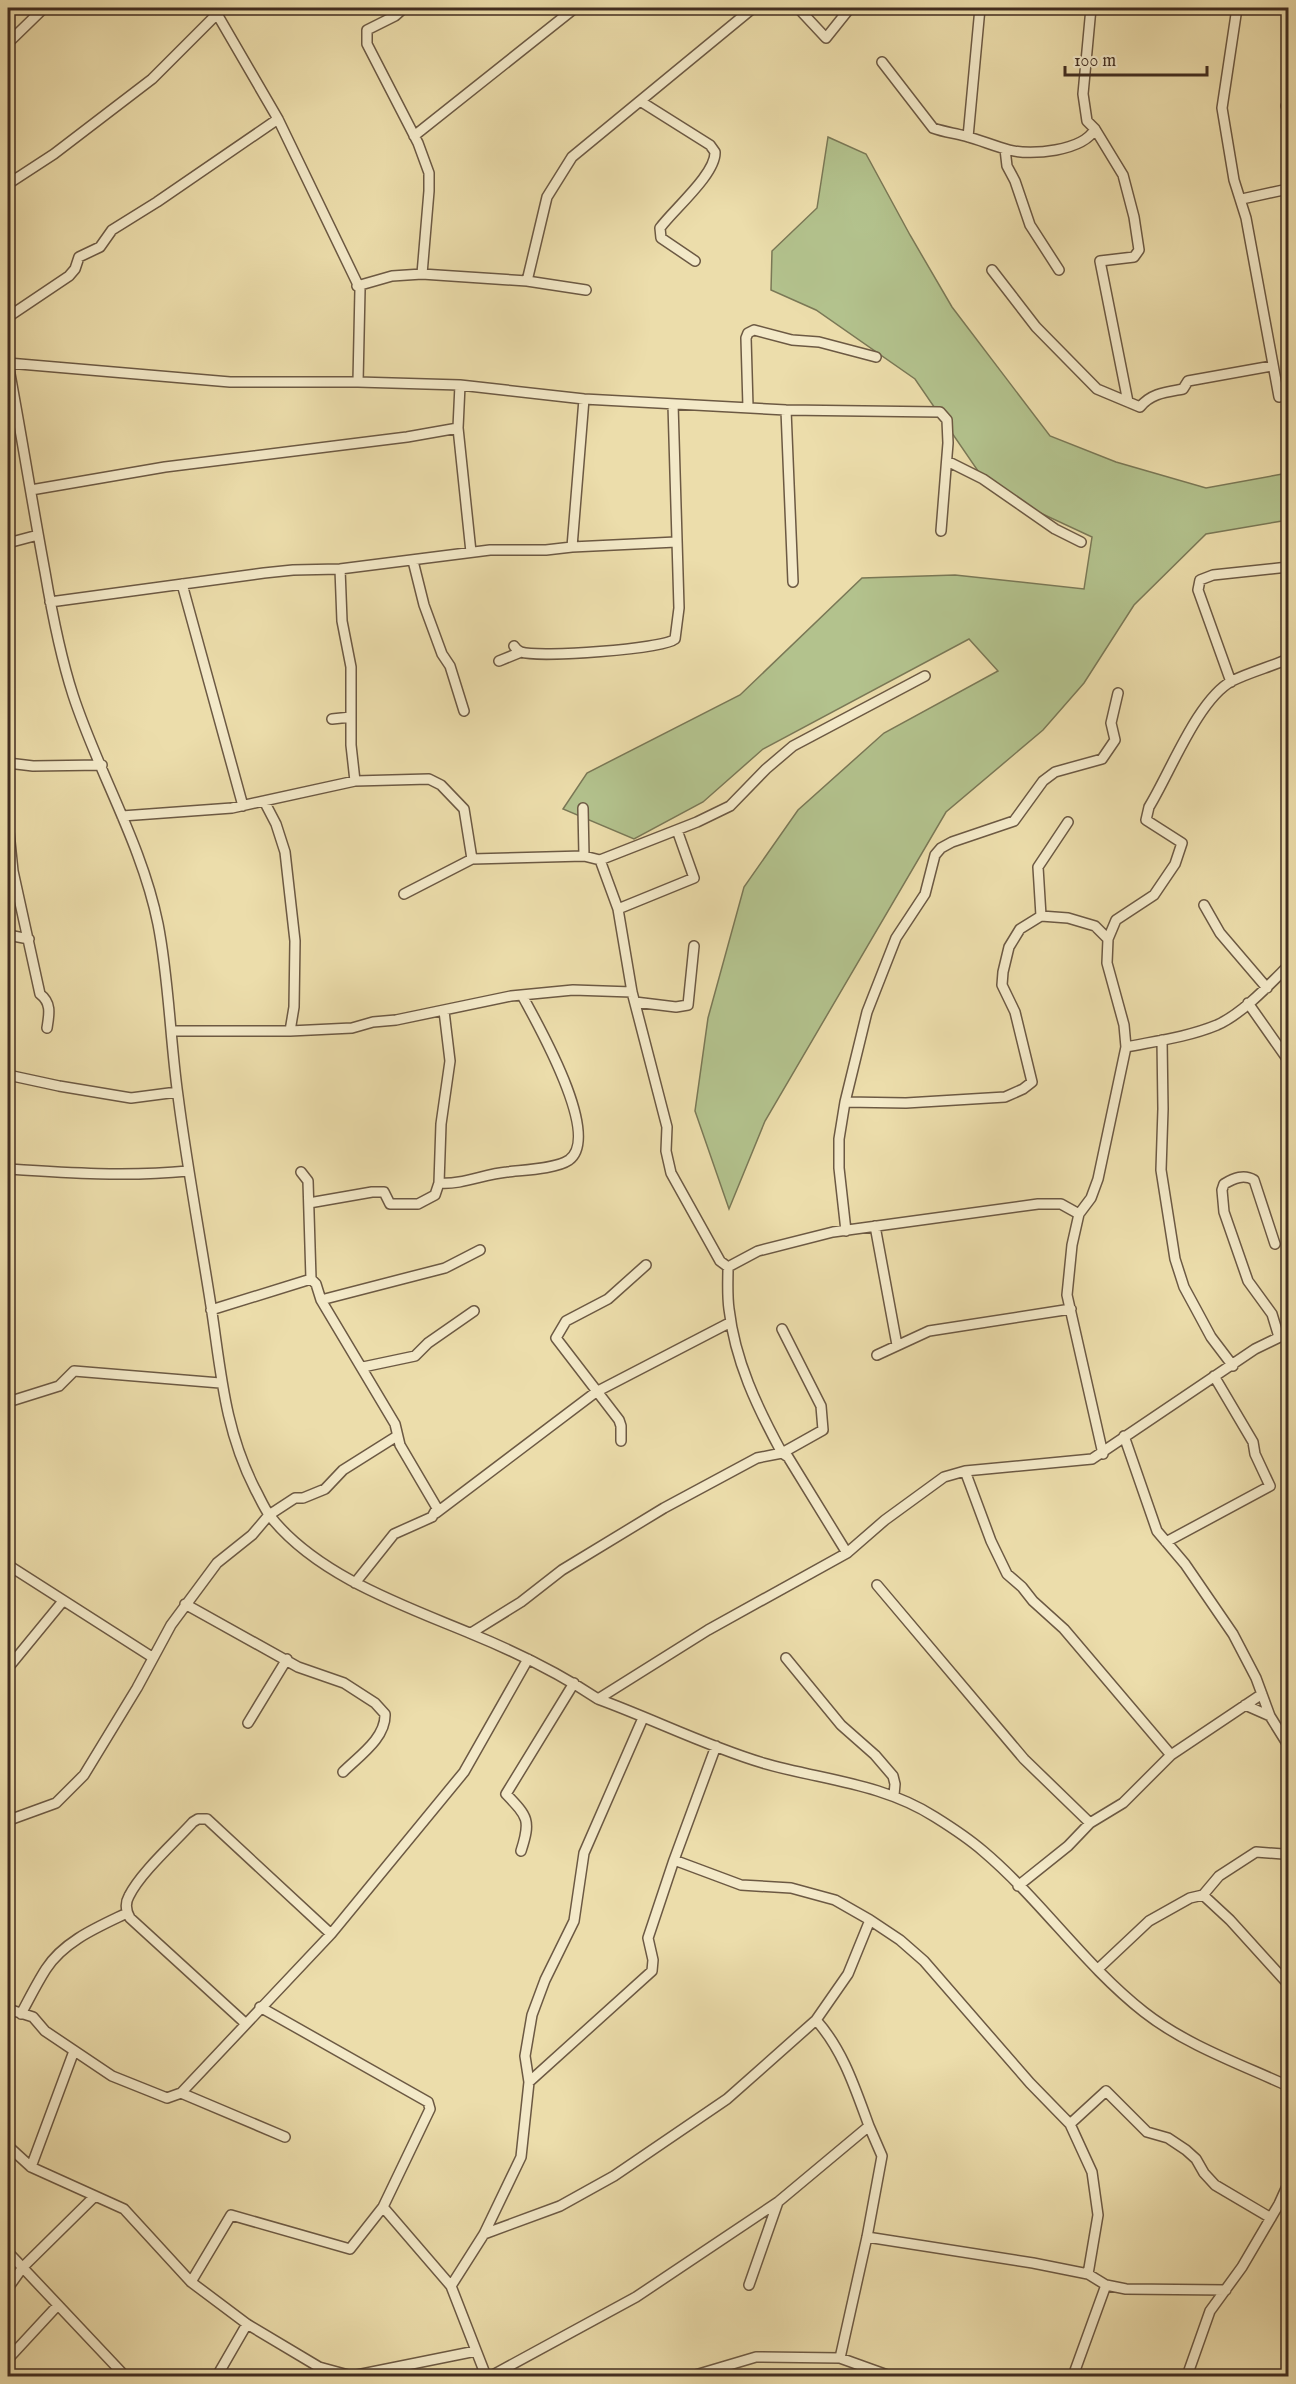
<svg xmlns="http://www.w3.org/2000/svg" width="1296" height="2384" font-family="'IM FELL English',serif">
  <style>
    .green { fill: #b3c28d; stroke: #7a7856; stroke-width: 1.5 }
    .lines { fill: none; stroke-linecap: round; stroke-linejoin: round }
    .minor-casing { stroke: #6c5943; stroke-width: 12 }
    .minor { stroke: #f3e9c8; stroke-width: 9 }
  </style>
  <rect width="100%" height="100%" fill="#ecddab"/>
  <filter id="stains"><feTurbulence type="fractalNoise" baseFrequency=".00333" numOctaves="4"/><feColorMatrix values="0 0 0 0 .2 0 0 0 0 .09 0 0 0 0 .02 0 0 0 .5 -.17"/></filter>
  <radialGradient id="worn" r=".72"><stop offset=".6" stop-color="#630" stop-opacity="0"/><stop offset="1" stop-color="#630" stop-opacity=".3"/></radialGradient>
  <path class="green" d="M 828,137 L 866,154 L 910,235 L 952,307 L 1050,436 L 1116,462 L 1206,488 L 1288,473 L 1288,520 L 1206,534 L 1134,605 L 1084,683 L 1043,730 L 946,812 L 765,1121 L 729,1209 L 695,1111 L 708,1018 L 744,887 L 798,810 L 884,733 L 998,671 L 969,639 L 763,749 L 703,802 L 634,839 L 563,809 L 587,773 L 740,695 L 862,578 L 955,575 L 1084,589 L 1092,537 L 991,490 L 915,379 L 816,310 L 771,290 L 772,251 L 817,208 Z"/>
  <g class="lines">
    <defs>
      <path id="minor" d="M 404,8 L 395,16 L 367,30 L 367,44 L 418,143 L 429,173 L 429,191 L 422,274
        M 798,8 L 826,38 L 850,8
        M 1091,8 L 1083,94 L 1087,121 L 1095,129 L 1123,175 L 1134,217 L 1139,250 L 1134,257 L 1100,261 L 1128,402
        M 1237,8 L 1222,108 L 1234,180 L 1246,218 L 1279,397
        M 217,14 L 278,119 L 360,289 L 358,382
        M 8,43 L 44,8
        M 882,62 L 933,128 C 944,132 954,133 965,136 C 980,140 994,146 1009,150 C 1031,156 1083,151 1095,129
        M 640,101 L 710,145 L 715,152 C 716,174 673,210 660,228 L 661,238 L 695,261
        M 1286,106 L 1288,106
        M 414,136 L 575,8
        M 968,137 L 980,8
        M 1005,149 L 1007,166 L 1015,181 L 1030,225 L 1059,270
        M 8,184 L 54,154 L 152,79 L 223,8
        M 1242,199 L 1288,189
        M 992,270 L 1036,327 L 1097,389 L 1140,407 C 1151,393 1167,392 1183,389 L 1188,381 L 1272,366
        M 527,281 L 586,290
        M 357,286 L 392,276 L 422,274 L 527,281 L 547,197 L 572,157 L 753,8
        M 8,317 L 69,276 L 75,269 L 79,257 L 100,247 L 112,230 L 157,202 L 278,119
        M 8,363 C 21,432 32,502 45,572 C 52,613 60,655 73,695 C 98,772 142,844 158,924 C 169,980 170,1039 178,1096 C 187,1166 200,1236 211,1306 C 221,1371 224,1428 255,1489 C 260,1498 264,1508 270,1516 C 317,1576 405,1606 472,1634 C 516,1652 559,1673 598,1699 C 653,1719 706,1746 763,1763 C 822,1780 882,1783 935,1817 C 951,1827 968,1838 983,1851 C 1041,1900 1084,1965 1144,2012 C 1186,2045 1240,2064 1288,2086
        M 8,363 L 230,382 L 358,382 L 460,385 L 584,399 L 786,410 L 940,412 L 947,420 L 948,443 L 941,531
        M 460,385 L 458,428 L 471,552
        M 748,407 L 746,338 L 748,333 L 754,330 L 792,340 L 819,342 L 876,357
        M 786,410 L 793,582
        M 947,461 L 983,479 L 1055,529 L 1081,542
        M 31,490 L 165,467 L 407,437 L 458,428
        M 8,543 L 38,535
        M 572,547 L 584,399
        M 413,561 L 424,605 L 442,654 L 450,666 L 464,711
        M 340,569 L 342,621 L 351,667 L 351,745 L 355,781
        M 182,584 L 243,806
        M 50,602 L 264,573 L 293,570 L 340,569 L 490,550 L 546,550 L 572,547 L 676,542
        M 514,646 C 516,649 518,651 521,652 C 539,658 663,649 675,639 L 679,608 L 673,404
        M 499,661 L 521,652
        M 1231,682 L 1198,590 L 1200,580 L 1213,575 L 1288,567
        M 332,719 L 351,717
        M 8,763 L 33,766 L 102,765
        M 264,801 L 276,824 L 285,852 L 295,941 L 294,1007 L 290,1031 L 352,1028 L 373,1022 L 396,1020 L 511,996 L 573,990 L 632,992
        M 583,808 L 584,856
        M 122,816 L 232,808 L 355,781 L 429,779 L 441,785 L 464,809 L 472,859
        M 8,822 L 13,871 L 40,994 C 52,1003 49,1015 47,1028
        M 600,860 L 618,909 L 632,992 L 667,1127 L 666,1151 L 671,1173 L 720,1261 L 728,1267 L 758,1251 L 833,1232 L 1038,1204 L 1061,1204 L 1079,1214
        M 404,894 L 472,859 L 584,856 L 600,860 L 697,822 L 730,806 L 766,769 L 793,746 L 925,676
        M 1204,905 L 1220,933 L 1267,988
        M 618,909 L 694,878 L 677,830
        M 1041,916 L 1038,867 L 1068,822
        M 8,935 L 29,939
        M 635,1002 L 676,1007 L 688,1005 L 694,946
        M 1248,1003 L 1288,1060
        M 172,1031 L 290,1031
        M 1162,1040 L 1163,1109 L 1161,1170 L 1175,1259 L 1184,1287 L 1197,1311 L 1211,1337 L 1233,1366
        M 1126,1047 C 1156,1041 1188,1037 1217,1025 C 1242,1014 1269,985 1288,966
        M 8,1075 L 59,1086 L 131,1098 L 177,1092
        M 845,1102 L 906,1103 L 1005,1097 L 1023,1089 L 1032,1082 L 1015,1012 L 1002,985 L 1003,972 L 1009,947 L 1020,929 L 1041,916 L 1068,918 L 1095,926 L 1108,939
        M 8,1169 C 68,1173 127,1177 188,1171
        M 301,1172 L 308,1181 L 311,1279 L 316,1284 L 321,1300 L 395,1424 L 400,1445 L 437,1508 L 432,1517 L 394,1534 L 355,1583
        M 439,1183 C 462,1185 484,1174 507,1172 C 523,1170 556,1169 569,1160 C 602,1136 538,1025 523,997
        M 309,1203 L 372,1192 L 384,1192 L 390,1204 L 418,1204 L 435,1195 L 439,1183 L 441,1124 L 450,1061 L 444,1011
        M 875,1226 L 897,1345
        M 846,1231 L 839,1168 L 839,1139 L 845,1102 L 867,1012 L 896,938 L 925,894 L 935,855 L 941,848 L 952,842 L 1014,821 L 1043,781 L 1055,772 L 1102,759 L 1115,740 L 1111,723 L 1118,693
        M 1275,1244 L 1254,1180 C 1244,1174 1234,1178 1224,1184 L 1222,1190 L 1224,1212 L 1248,1281 L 1272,1314 L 1279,1337
        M 728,1267 C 728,1281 727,1295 729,1309 C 735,1361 757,1407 782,1453 L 788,1457 L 847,1553
        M 321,1300 L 445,1268 L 480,1250
        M 211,1310 L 311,1279
        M 877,1355 L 929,1331 L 1071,1309
        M 363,1367 L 415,1356 L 428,1343 L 474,1311
        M 8,1402 L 59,1386 L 74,1371 L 220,1383
        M 1124,1436 L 1157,1531 L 1185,1564 L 1233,1634 L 1256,1678 L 1270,1716 L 1288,1745
        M 621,1441 L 621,1426 L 619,1420 L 556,1338 L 566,1321 L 608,1299 L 646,1265
        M 1103,1454 L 1067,1295 L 1072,1245 L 1079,1214 L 1091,1198 L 1098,1179 L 1126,1047 L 1124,1025 L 1107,963 L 1108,939 L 1116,920 L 1154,895 L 1175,864 L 1182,843 L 1146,820 L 1149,807 C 1170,773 1198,699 1232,681 C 1250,672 1270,667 1288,659
        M 965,1471 L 991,1541 L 1007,1574 L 1022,1587 L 1033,1601 L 1064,1629 L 1171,1755
        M 436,1513 L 596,1392 L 731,1322
        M 1166,1542 L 1270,1486 L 1255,1454 L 1253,1442 L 1214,1376
        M 8,1565 L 152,1657
        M 877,1585 L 1024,1759 L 1090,1823
        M 185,1604 L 298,1667 L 344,1683 L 375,1703 L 385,1714 C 386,1738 359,1756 343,1772
        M 471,1633 L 521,1602 L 562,1570 L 664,1508 L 757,1458 L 782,1453 L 823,1430 L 821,1406 L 782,1329
        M 786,1658 L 841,1725 L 875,1755 L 893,1776 L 895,1784 L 894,1795
        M 8,1668 L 63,1601
        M 598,1699 L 708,1630 L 847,1553 L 885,1520 L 944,1477 L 965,1471 L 1092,1459 L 1255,1349 L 1288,1333
        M 1245,1705 L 1270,1716
        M 248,1723 L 287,1659
        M 8,1824 L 12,1819 L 56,1803 L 84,1775 L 137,1688 L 171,1625 L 217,1563 L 252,1535 L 269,1515 L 295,1498 L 303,1498 L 325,1489 L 343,1470 L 397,1436
        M 521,1851 C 531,1820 528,1817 506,1794 L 574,1683
        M 1018,1886 L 1068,1846 L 1090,1823 L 1123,1803 L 1171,1755 L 1262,1694
        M 1203,1895 L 1230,1920 L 1288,1984
        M 870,1920 L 900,1940 L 924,1961 L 1030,2083 L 1070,2124 L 1092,2172 L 1098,2215 L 1088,2274
        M 1098,1969 L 1149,1921 L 1190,1898 L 1203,1895 L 1219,1876 L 1256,1852 L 1283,1854 L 1288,1853
        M 260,2007 L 428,2102 L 430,2109 L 383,2207 L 451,2286
        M 8,2009 L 33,2017 L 45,2031 L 112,2076 L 167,2098 L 181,2093 L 331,1934 L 464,1772 L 528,1659
        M 21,2014 C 29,1999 37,1983 46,1969 C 64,1941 98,1927 127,1913
        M 245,2023 L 130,1918 C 126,1911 125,1903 129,1896 C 141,1872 175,1842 193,1822 L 198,1819 L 207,1819 L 331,1934
        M 529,2082 L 652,1971 L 653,1960 L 648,1938 L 674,1860
        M 181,2093 L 285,2137
        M 1070,2124 L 1106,2091 L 1147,2132 L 1168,2138 L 1186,2150 L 1196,2159 L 1204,2173 L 1215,2185 L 1271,2218
        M 8,2146 L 31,2167 L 124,2209 L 191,2282 L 247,2324 L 319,2367 L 352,2376 L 476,2351
        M 31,2167 L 74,2051
        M 484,2234 L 560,2206 L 614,2176 L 727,2099 L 816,2020 L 848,1974 L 870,1920 L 835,1900 L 791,1888 L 741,1885 L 674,1860 L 716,1746
        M 867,2237 L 1033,2263 L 1088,2274 L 1106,2285
        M 8,2252 L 125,2376
        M 191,2282 L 231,2215 L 350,2249 L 383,2207
        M 749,2285 L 778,2202
        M 8,2288 L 23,2267 L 95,2196
        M 840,2358 L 890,2376
        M 8,2359 L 58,2305
        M 217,2376 L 247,2324
        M 486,2376 L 451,2286 L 484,2234 L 521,2157 L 529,2082 L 525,2056 L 532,2015 L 545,1980 L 574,1921 L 584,1853 L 643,1718
        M 491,2376 L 636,2297 L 778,2202 L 869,2126 C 855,2088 843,2050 816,2020
        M 692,2376 L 756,2357 L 840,2358 L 867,2237 L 882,2156 L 869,2126
        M 1073,2376 L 1106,2285 L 1126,2289 L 1226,2290
        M 1187,2376 L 1210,2311 L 1242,2267 L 1279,2204 L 1288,2184"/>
    </defs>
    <use href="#minor" class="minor-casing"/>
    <use href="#minor" class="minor"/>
  </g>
  <rect width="1296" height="2384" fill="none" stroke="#ecddab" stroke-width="30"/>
  <rect x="9" y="9" width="1278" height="2366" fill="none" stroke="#412d20" stroke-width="3"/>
  <rect x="15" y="15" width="1266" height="2354" fill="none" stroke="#412d20" stroke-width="1.5"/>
  <path d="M1065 66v9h142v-9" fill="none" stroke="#412d20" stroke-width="3"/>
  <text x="1074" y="66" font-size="18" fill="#412d20" stroke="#f3e9c8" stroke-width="4.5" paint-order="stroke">100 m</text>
  <rect width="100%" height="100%" filter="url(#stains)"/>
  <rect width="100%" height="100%" fill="url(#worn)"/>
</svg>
